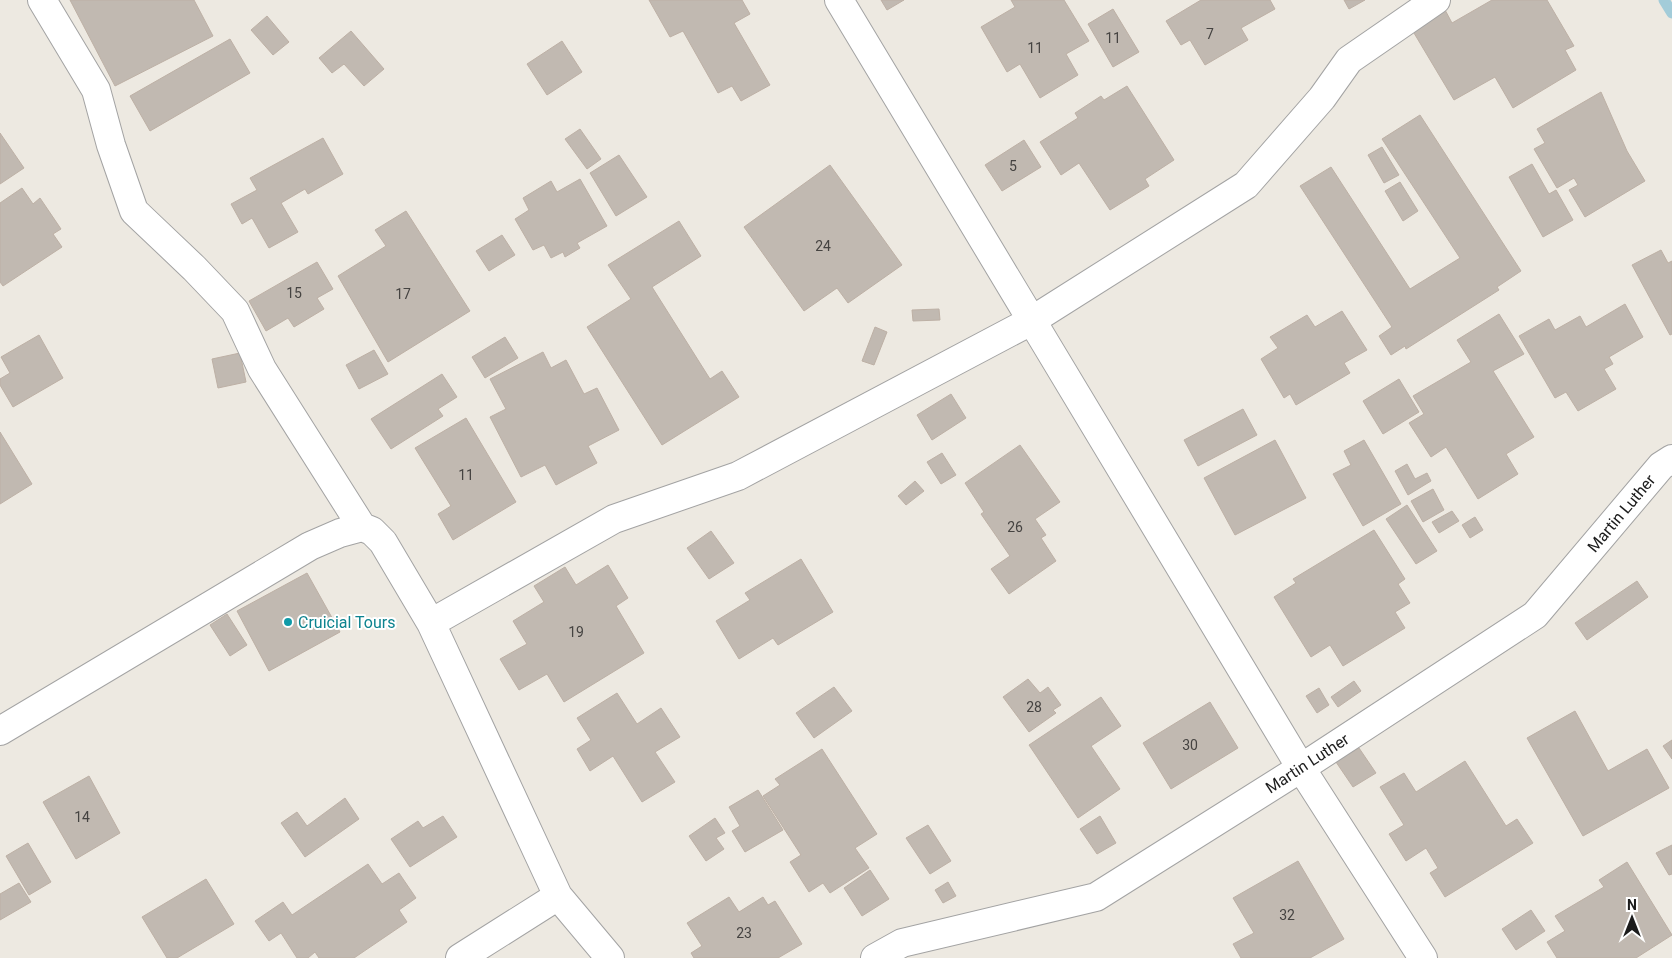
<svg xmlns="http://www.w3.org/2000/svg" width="1672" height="958" font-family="Roboto,sans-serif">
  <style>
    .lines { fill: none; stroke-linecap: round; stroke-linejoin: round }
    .stream { stroke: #a3ccd9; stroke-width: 11 }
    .building { fill: #c1b9b1; stroke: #bdb0a5 }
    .minor-casing { stroke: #a3a3a3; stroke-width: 30 }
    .minor { stroke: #fff; stroke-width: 28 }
    .culture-dot { fill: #0f9aa8; stroke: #fff; stroke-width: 2 }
    .labels { text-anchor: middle; stroke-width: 4; stroke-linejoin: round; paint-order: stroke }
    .number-label { font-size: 14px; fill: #454341 }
    .street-label { font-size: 16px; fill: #1c1c1c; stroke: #fff }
    .culture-label { font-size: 16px; fill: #0d838f; stroke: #fff; text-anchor: start }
  </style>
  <rect width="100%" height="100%" fill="#ede9e1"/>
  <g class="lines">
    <path class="stream" d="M 1664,0 L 1672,13"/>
  </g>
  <path class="building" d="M 70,0 L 194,0 L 213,36 L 115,86 Z
    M 649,0 L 742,0 L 750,14 L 734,23 L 770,85 L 741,101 L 732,86 L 718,93 L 683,31 L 670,37 Z
    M 881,0 L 904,0 L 887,10 Z
    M 1011,0 L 1064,0 L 1089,41 L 1066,54 L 1078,75 L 1040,98 L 1020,64 L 1007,72 L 981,27 L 1015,7 Z
    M 1201,0 L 1270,0 L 1275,9 L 1241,28 L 1248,40 L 1205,65 L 1190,40 L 1181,45 L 1166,21 Z
    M 1344,0 L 1365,0 L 1349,9 Z
    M 1492,0 L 1547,0 L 1574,46 L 1565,50 L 1576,70 L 1513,108 L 1495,77 L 1454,100 L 1411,28 L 1444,8 L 1452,23 Z
    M 1113,9 L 1139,52 L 1113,67 L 1088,24 Z
    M 267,16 L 289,42 L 273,55 L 251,30 Z
    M 351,31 L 384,69 L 364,86 L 344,64 L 332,73 L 319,58 Z
    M 230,39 L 250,73 L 150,131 L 130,96 Z
    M 562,41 L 582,72 L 547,95 L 527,64 Z
    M 1127,86 L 1174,160 L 1145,179 L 1149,186 L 1110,210 L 1079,163 L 1061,175 L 1040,142 L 1078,118 L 1075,113 L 1101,96 L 1104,100 Z
    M 1601,92 L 1627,151 L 1645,181 L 1585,217 L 1569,190 L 1578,185 L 1574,178 L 1557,188 L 1534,149 L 1545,143 L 1537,129 Z
    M 1420,115 L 1521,271 L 1497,287 L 1499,290 L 1406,349 L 1405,346 L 1391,355 L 1379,336 L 1392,327 L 1300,186 L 1331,167 L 1410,289 L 1460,258 L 1382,139 Z
    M 580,129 L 601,159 L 587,169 L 565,139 Z
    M 0,133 L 24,168 L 0,184 Z
    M 323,138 L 343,174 L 308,194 L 305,189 L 281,203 L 298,232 L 269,248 L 252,218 L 242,224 L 231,204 L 257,190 L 250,178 Z
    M 1024,140 L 1041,167 L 1002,191 L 985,165 Z
    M 1382,147 L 1399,175 L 1384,183 L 1368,155 Z
    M 619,155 L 647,197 L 616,216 L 590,173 Z
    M 1532,164 L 1549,194 L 1556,190 L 1573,220 L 1543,237 L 1509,177 Z
    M 830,165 L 902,265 L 848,303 L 837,288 L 804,311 L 744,227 Z
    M 580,179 L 607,226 L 577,243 L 580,248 L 565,257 L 563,252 L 551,258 L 544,245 L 533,250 L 515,219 L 529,210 L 523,198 L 551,181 L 557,192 Z
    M 1400,182 L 1418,211 L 1403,221 L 1385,191 Z
    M 22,188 L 33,204 L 40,198 L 61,229 L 53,234 L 62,247 L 3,286 L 0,282 L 0,203 Z
    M 406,211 L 470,311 L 388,362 L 338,276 L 386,246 L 375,230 Z
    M 679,221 L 701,256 L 652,287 L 710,379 L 722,371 L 739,397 L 662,445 L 587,327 L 631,299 L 608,265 Z
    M 502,235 L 515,255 L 489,271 L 476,251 Z
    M 1661,250 L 1668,263 L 1672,261 L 1672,334 L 1670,335 L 1632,265 Z
    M 317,262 L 333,289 L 317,298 L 324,309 L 294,327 L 288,318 L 266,331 L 249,301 Z
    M 1625,304 L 1643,337 L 1609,357 L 1613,364 L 1604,369 L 1616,389 L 1578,411 L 1566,392 L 1555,398 L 1519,336 L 1549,319 L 1555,330 L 1580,316 L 1586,327 Z
    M 939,309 L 940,320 L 913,321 L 912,310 Z
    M 1342,311 L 1367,350 L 1344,363 L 1350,373 L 1296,405 L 1290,394 L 1284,398 L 1261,359 L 1278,348 L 1270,337 L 1307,315 L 1315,327 Z
    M 1499,314 L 1524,354 L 1493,371 L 1534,437 L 1506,454 L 1518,474 L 1478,499 L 1446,447 L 1431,457 L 1409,423 L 1424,414 L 1413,396 L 1471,362 L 1457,340 Z
    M 875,327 L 887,332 L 874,365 L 862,361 Z
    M 39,335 L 63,378 L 13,407 L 0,385 L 0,379 L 10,373 L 1,357 Z
    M 505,337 L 518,358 L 485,378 L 472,357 Z
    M 374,350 L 388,374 L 359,389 L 346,365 Z
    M 543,352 L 551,368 L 566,360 L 584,394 L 597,388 L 619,430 L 588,446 L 597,463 L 556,485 L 545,465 L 521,477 L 490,417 L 506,409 L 490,379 Z
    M 240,353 L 246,382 L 218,388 L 212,359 Z
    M 442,374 L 457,397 L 438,409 L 443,416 L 391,449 L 371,419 Z
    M 1399,379 L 1419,412 L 1383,434 L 1363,401 Z
    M 951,394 L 966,418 L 932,440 L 917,415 Z
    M 1243,409 L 1257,435 L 1198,466 L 1184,440 Z
    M 466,418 L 516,502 L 453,540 L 438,514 L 451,506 L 415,448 Z
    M 0,432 L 32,484 L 0,504 Z
    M 1275,440 L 1306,498 L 1235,535 L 1204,478 Z
    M 1364,440 L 1401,504 L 1363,526 L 1333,474 L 1351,465 L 1344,451 Z
    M 1020,445 L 1060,502 L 1035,519 L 1046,535 L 1041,538 L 1056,561 L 1009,594 L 991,569 L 1010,556 L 981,514 L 984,512 L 965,483 Z
    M 942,453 L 956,475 L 941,484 L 927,462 Z
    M 1407,464 L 1415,479 L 1427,473 L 1431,481 L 1408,495 L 1395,471 Z
    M 915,481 L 924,491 L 906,505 L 898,496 Z
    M 1433,489 L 1444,510 L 1423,522 L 1411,501 Z
    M 1407,505 L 1437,551 L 1416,564 L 1386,519 Z
    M 1452,511 L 1459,521 L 1439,533 L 1432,522 Z
    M 1475,517 L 1483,530 L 1470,538 L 1462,525 Z
    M 1374,530 L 1405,579 L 1398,584 L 1410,603 L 1395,612 L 1405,628 L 1343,666 L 1330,645 L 1311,657 L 1274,597 L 1296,583 L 1293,579 Z
    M 711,531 L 734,563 L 709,579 L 687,548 Z
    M 801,559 L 833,612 L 778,645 L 773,638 L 739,659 L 716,621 L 750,600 L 745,593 Z
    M 608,565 L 628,598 L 616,606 L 644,653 L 564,702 L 547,674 L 519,690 L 500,659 L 527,644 L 513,621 L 544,602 L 534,586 L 565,567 L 576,585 Z
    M 307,573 L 340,632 L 269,671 L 237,611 Z
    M 1637,581 L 1648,597 L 1587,640 L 1575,623 Z
    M 227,614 L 247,645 L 230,656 L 210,625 Z
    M 1028,679 L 1040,693 L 1048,687 L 1061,705 L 1053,710 L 1056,713 L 1029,732 L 1003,697 Z
    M 1354,681 L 1361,691 L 1338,707 L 1331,697 Z
    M 834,687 L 852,711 L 814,738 L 796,713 Z
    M 1319,688 L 1329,705 L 1317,713 L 1306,696 Z
    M 617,693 L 637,724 L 661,708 L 680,737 L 655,752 L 675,782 L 642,802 L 613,756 L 590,771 L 577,749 L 591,740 L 577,718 Z
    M 1101,697 L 1121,726 L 1091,746 L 1120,789 L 1078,818 L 1029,745 Z
    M 1210,702 L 1238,748 L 1171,789 L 1143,743 Z
    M 1575,711 L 1608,771 L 1647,749 L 1669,788 L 1583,836 L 1527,738 Z
    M 1672,740 L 1672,759 L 1663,746 Z
    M 1359,748 L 1376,773 L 1353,787 L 1336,762 Z
    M 822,749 L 877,834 L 855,848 L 869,868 L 830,893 L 823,883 L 809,892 L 790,862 L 801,855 L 763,796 L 780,785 L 775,779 Z
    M 1465,761 L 1506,826 L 1517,819 L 1533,843 L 1445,897 L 1430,873 L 1438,868 L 1426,848 L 1406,861 L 1389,834 L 1404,825 L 1380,787 L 1404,773 L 1416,792 Z
    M 89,776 L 120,833 L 76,859 L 43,802 Z
    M 758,790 L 783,830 L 745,852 L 732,831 L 740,826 L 729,807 Z
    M 345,798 L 359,819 L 305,857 L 281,823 L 297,812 L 307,826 Z
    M 443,816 L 457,837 L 410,867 L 391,839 L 418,821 L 423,828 Z
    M 1100,816 L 1116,843 L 1097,854 L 1080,829 Z
    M 715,818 L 725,833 L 716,838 L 724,849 L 706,861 L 689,836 Z
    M 928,825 L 951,861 L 930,874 L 906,838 Z
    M 28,843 L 51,882 L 29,895 L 6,856 Z
    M 1672,845 L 1672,874 L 1669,875 L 1656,853 Z
    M 1298,861 L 1344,939 L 1310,958 L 1241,958 L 1233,944 L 1254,933 L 1233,898 Z
    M 1627,862 L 1672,935 L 1636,958 L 1557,958 L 1547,942 L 1565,931 L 1555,916 L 1604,887 L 1599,880 Z
    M 368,864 L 382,884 L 399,873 L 416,898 L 399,910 L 407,922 L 354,958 L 319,958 L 315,952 L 308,958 L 297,958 L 281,933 L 269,941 L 255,921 L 283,902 L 292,915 Z
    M 870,870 L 889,899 L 862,916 L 844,888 Z
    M 206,879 L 234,924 L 177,958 L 167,958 L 142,917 Z
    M 948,882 L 956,896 L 943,903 L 935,890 Z
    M 19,883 L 31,902 L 0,920 L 0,894 Z
    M 729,897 L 739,912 L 763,897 L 768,905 L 775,901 L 802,944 L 778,958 L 694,958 L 691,953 L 702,946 L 687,923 Z
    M 1531,910 L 1545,931 L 1516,950 L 1502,929 Z"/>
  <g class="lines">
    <defs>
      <path id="minor" d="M 42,0 L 96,90 L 111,145 L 134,211 L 194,268 L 235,311 L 262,369 L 362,527
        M 839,0 L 1301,768 L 1423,958
        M 431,623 L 614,519 L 738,476 L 1031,321 L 1246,185 L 1322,98 L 1349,60 L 1436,0
        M 0,731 L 310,546 L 340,533 L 362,527 L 372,531 L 383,542 L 431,623 L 558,896 L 610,958
        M 460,958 L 558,896
        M 875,958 L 902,943 L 1096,897 L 1301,768 L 1535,615 L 1661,466 L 1672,459"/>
    </defs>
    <use href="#minor" class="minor-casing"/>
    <use href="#minor" class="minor"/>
  </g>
  <circle class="culture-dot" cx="288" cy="622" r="5"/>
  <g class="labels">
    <g class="number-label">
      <text x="1210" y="39">7</text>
      <text x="1113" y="43">11</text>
      <text x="1035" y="53">11</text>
      <text x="1013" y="171">5</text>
      <text x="823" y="251">24</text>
      <text x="294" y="298">15</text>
      <text x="403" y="299">17</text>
      <text x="466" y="480">11</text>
      <text x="1015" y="532">26</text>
      <text x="576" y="637">19</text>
      <text x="1034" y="712">28</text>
      <text x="1190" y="750">30</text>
      <text x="82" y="822">14</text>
      <text x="1287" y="920">32</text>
      <text x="744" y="938">23</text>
    </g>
    <g class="street-label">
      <text transform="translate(1621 513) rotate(-50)" y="6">Martin Luther</text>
      <text transform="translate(1307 763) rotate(-33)" y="6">Martin Luther</text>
    </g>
    <g class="culture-label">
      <text x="298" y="628">Cruicial Tours</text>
    </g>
  </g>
  <g transform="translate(1632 918)" stroke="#ffffff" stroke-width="4" paint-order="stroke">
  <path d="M0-4L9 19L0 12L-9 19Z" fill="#1c1c1c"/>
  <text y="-8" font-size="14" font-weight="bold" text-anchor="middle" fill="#1c1c1c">N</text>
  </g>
</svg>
